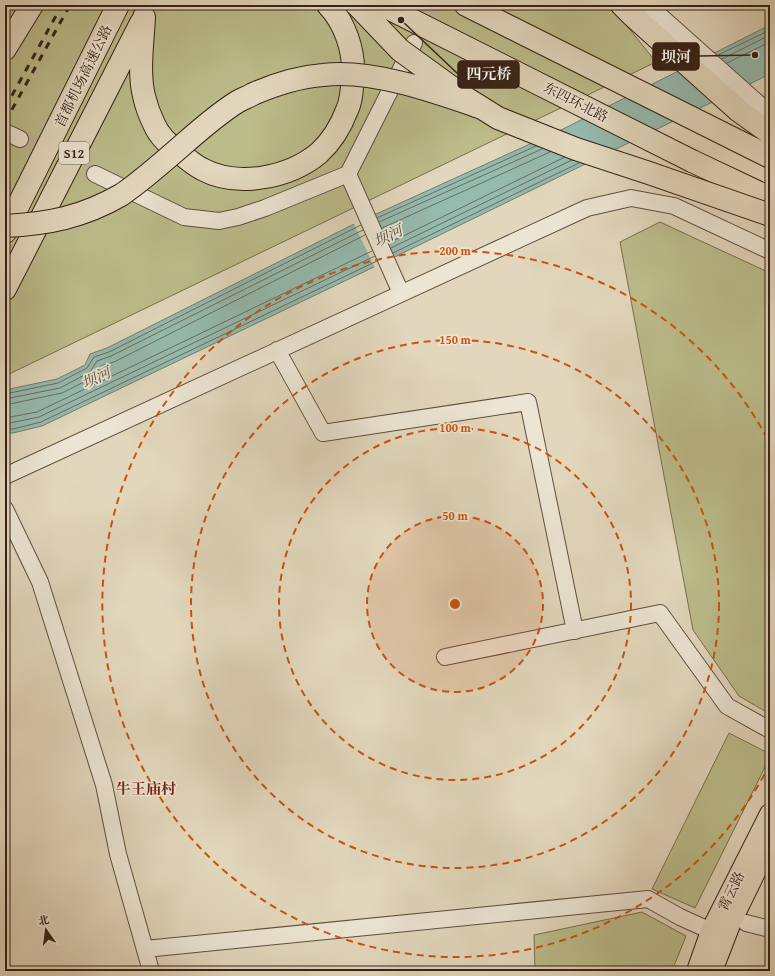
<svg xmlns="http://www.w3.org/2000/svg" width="775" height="976" font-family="'Gentium Book Plus','Noto Serif SC',serif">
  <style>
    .green { fill: #bcbc8b; stroke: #786e50 }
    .water { fill: #95baae; stroke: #6f7d71 }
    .pier { fill: #e2d7bc }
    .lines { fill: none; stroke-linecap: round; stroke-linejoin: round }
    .shore { stroke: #656e62; stroke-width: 1 }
    .minor-tunnel { stroke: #bfb39b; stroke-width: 16; stroke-dasharray: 16 8; stroke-linecap: butt }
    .minor-casing { stroke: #604e3f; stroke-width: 18 }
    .major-casing { stroke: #352115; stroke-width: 22 }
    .highway-casing { stroke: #352115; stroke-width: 24 }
    .minor { stroke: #ece5d3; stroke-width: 16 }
    .major { stroke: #e2d7bc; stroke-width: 20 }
    .highway { stroke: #e2d7bc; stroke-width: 22 }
    .rail { stroke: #352115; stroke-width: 3; stroke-dasharray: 7 7; stroke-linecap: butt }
    .highway-bridge-casing { stroke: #352115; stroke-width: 24; stroke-linecap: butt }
    .highway-bridge { stroke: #e2d7bc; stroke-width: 22 }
    .ring { fill: none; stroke: #cd510d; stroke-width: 2; stroke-dasharray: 7 5 }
    .labels { text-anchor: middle; stroke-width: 3.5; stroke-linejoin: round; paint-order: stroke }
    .shield { fill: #ece5d3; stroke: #6c5c4e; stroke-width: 1 }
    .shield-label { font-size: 13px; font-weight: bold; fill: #352115 }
    .street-label { font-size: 14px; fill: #352115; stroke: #ece5d3 }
    .water-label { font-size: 15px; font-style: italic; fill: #524f43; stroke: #ece5d3 }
    .neighbourhood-label { font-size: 15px; font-weight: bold; fill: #7a1f14; stroke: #ece5d3 }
    .centre { fill: #cd510d; stroke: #ece5d3; stroke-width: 2 }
    .ring-label { font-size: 12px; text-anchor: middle; font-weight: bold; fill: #cd510d; stroke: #ece5d3; stroke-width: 3.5; stroke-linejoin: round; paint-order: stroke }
    .leader { fill: none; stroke: #352115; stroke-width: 1.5 }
    .callout-dot { fill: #352115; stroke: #ece5d3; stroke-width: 1.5 }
    .callout { fill: #352115; stroke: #352115; stroke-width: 1.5 }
    .callout-label { font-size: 15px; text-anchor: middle; font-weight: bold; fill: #fff }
  </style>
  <rect width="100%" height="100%" fill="#e2d7bc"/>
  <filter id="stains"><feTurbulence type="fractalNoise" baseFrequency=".005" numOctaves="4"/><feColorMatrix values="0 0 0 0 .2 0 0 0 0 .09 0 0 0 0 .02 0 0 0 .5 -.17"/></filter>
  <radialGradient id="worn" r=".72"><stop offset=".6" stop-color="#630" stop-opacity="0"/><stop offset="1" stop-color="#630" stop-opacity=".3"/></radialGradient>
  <path class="green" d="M 5,5 L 610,5 L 656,62 L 5,376 Z
    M 660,222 L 770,273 L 770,714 L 739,696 L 693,630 L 620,242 Z
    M 729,733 L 770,754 L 770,757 L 695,908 L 652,889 Z
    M 642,912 L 686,936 L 672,971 L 535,971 L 534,935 Z"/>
  <path class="water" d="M 770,25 L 770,74 L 376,266 L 42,426 L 13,433 L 5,433 L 5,390 L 57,379 L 85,365 L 90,354 L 107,348 L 350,226 L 565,128 Z"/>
  <path class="pier" d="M 372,214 L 394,259 L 375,268 L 353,222 Z"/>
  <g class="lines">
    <path class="shore" d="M 718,55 L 770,30
      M 722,59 L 770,35
      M 727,63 L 770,42
      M 377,218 L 536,146
      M 379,222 L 542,149
      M 382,228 L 550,152
      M 389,243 L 565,157
      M 391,248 L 572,160
      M 393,253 L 579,163
      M 5,394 L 58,383 L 87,368 L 94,357 L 109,352 L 361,225
      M 5,399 L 60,388 L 90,372 L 97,361 L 111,356 L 363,230
      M 5,405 L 62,393 L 92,378 L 97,373 L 101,366 L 114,362 L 365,235
      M 5,418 L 37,412 L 372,251
      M 5,424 L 39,417 L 375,256
      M 5,429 L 13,429 L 41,422 L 377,261"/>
    <path class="minor-tunnel" d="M 414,43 L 433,5
      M 20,139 L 95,174"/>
    <defs>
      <path id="minor" d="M 648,5 L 759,104 L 770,111
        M 5,132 L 20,139
        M 95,174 L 184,217 L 219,221 L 238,217 L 265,208 L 348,174 L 414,43
        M 348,174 L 401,293
        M 277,350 L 323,433 L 528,402 L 575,631
        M 5,476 L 587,208 L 631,198 L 674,206 L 770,251
        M 5,509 L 40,582 L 104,785 L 118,854 L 151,971
        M 445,657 L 660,613 L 727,706 L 770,730
        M 746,923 L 770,929
        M 145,949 L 648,899 L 680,917 L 711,931"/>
      <path id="major" d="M 697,971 L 711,931 L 770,814
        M 712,971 L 731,922 L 764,854"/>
      <path id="highway" d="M 466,5 L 770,157
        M 622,5 L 632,15 L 739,111 L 770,133
        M 144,17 C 143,40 138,73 144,96 C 146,105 150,116 154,124 C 159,136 170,146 180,153 C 187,159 194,165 202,169 C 237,188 289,178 319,153 C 331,142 341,126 347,110 C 352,100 352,86 353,74 C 354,50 345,23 328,5
        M 5,49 L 32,5
        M 692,161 L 770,198
        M 5,232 L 118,5
        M 5,289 L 141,23"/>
    </defs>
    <use href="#minor" class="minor-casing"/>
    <use href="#major" class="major-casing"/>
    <use href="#highway" class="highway-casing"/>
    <use href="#minor" class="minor"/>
    <use href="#major" class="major"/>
    <use href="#highway" class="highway"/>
    <path class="rail" d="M 5,108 L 62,5
      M 5,122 L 70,5"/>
    <defs>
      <path id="highway-bridge" d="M 357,5 L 400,50 L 466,98 L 498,118 L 576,149 L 649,173 L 770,215
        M 382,5 L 692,161
        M 5,226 C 48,224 83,217 121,195 C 136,185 150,173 164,161 C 188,141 210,119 237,102 C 242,99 248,97 253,94 C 276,84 297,77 323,75 C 372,69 436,92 482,108"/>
    </defs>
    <use href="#highway-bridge" class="highway-bridge-casing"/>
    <use href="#highway-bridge" class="highway-bridge"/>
  </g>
  <circle cx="455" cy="604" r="88" fill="#cd510d" fill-opacity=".12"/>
  <g class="ring">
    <circle cx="455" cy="604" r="88"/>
    <circle cx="455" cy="604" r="176"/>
    <circle cx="455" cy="604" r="264"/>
    <path d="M770 764A353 353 0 1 1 770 444"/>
  </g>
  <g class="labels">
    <rect class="shield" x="59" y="142" width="30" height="22" rx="3"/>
    <g class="shield-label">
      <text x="74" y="158">S12</text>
    </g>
    <g class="street-label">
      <text transform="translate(83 76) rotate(-64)" y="5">首都机场高速公路</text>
      <text transform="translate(576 102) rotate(27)" y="5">东四环北路</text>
      <text transform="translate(731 891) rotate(-64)" y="5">霄云路</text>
    </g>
    <g class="water-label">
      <text transform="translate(388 236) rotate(-26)" y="5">坝河</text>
      <text transform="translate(96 378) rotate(-26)" y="5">坝河</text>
    </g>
    <g class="neighbourhood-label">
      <text x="146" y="794">牛王庙村</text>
    </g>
  </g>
  <circle cx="455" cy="604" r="6" class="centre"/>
  <g class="ring-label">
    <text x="455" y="255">200 m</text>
    <text x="455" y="344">150 m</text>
    <text x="455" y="432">100 m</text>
    <text x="455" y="520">50 m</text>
  </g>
  <path class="leader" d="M755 55L699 56M401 20L458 74"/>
  <g class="callout-dot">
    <circle cx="755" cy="55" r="4"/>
    <circle cx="401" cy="20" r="4"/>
  </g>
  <g class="callout">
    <rect x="653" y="43" width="46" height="27" rx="4"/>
    <rect x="458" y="61" width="61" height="27" rx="4"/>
  </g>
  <g class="callout-label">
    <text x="676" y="62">坝河</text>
    <text x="489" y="79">四元桥</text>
  </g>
  <rect width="775" height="976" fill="none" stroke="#e2d7bc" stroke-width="20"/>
  <rect x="6" y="6" width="763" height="964" fill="none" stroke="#352115" stroke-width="2"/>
  <rect x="10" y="10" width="755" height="956" fill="none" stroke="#352115"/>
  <g transform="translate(46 930) rotate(346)" stroke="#ece5d3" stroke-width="3" paint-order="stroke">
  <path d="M0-3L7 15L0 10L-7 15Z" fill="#352115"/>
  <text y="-6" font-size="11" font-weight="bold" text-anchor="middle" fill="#352115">北</text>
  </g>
  <rect width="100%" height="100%" filter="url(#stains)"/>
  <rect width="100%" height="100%" fill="url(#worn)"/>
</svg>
